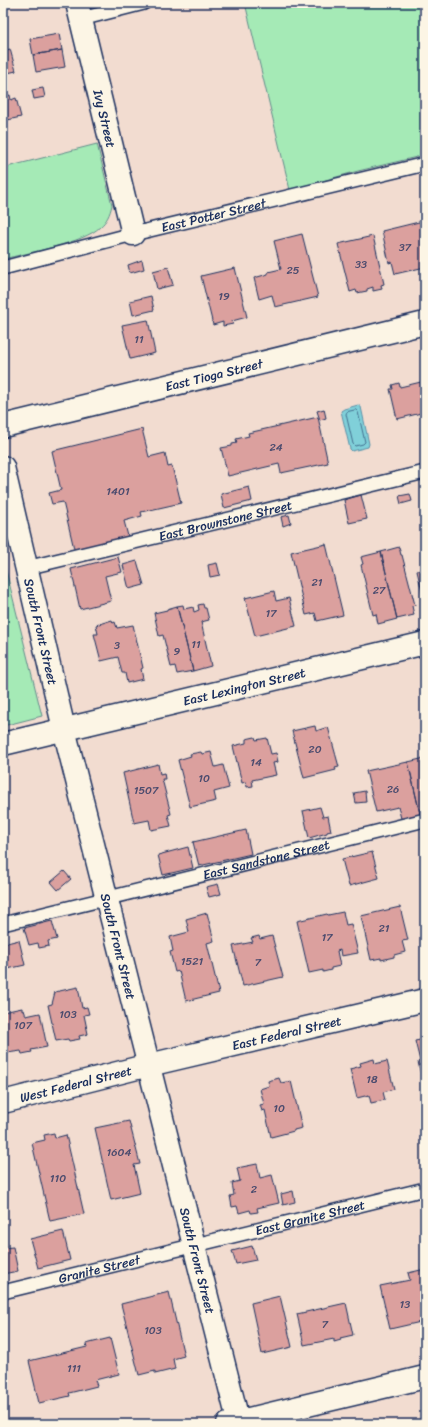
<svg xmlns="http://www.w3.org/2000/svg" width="428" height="1427" font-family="Sriracha,sans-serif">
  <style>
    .green { fill: #a5eab6; stroke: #608c8a }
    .water { fill: #80d0d9; stroke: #5890a8 }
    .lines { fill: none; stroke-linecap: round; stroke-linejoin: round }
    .shore { stroke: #436f8f; stroke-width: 1 }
    .building { fill: #dba09e; stroke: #1b2f5e }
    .service-casing { stroke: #1b2f5e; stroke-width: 16 }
    .minor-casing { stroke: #1b2f5e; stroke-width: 25 }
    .service { stroke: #fcf5e5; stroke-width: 13 }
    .minor { stroke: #fcf5e5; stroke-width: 22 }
    .labels { text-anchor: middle; stroke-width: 3; stroke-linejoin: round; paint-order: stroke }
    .number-label { font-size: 11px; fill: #4b4b6e }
    .street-label { font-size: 13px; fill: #1b2f5e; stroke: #fcf5e5 }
  </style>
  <rect width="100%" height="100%" fill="#f2dcd0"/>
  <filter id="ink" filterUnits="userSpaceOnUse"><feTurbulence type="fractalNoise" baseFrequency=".025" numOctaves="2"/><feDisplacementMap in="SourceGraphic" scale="8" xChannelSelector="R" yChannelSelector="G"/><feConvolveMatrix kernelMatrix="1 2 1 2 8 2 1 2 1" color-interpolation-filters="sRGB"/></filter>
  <g filter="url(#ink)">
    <path class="green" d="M 245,3 L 425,3 L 425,155 L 358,171 L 290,190 Z
      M 97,144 L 112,205 C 110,214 107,221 100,227 C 84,243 27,253 3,259 L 3,168 Z
      M 3,558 L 42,716 L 3,726 Z"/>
    <path class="water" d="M 358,405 L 361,407 L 369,444 L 368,447 L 352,451 L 350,449 L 341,411 L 344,409 Z"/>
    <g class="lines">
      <path class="shore" d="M 356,410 L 358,412 L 365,442 L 363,444 L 355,446 L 353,444 L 346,414 L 347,412 Z"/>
    </g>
    <path class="building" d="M 59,34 L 62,50 L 33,55 L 30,39 Z
      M 10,49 L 16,71 L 3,74 L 3,51 Z
      M 62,50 L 65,67 L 36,72 L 33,55 Z
      M 43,88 L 45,97 L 34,99 L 32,90 Z
      M 10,95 L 11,100 L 16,98 L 21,117 L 3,121 L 3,97 Z
      M 423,221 L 425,230 L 425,267 L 395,274 L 392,262 L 389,263 L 382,231 Z
      M 302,234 L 318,297 L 275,307 L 272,295 L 259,299 L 254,278 L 268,274 L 268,272 L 281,269 L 274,241 Z
      M 373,236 L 384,284 L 381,285 L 382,289 L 373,291 L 373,287 L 367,289 L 367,291 L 357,293 L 356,290 L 350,292 L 338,244 Z
      M 142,260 L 144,269 L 130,273 L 128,265 Z
      M 168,267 L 173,285 L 157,289 L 153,271 Z
      M 235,268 L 247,317 L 232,321 L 233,324 L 223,326 L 223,322 L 213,325 L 201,276 Z
      M 151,296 L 154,310 L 133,315 L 130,301 Z
      M 148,320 L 155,353 L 130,359 L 122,325 Z
      M 421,382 L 425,399 L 425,412 L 397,419 L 390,389 L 393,389 L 392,385 L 399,383 L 400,387 Z
      M 324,409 L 326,418 L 320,420 L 317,411 Z
      M 318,417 L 328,463 L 281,473 L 279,464 L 228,476 L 221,448 L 232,446 L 232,444 L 237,443 L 236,439 L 249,436 L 248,433 Z
      M 142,429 L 149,457 L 165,453 L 168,467 L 172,466 L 181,503 L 141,512 L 142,516 L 124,521 L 129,540 L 75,553 L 63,502 L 52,504 L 49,493 L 61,490 L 52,451 Z
      M 249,487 L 252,501 L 224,508 L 221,494 Z
      M 410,494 L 412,501 L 401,504 L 399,496 Z
      M 361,495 L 367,519 L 349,523 L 344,500 Z
      M 289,515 L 291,523 L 283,526 L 281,517 Z
      M 326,544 L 343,615 L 317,621 L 315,613 L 306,615 L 291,552 Z
      M 399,547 L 401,555 L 402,555 L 415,605 L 412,606 L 414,615 L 397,619 L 381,552 Z
      M 381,552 L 397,619 L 378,624 L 376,614 L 373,615 L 361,565 L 363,564 L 361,557 Z
      M 118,557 L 122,572 L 105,576 L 111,601 L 80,609 L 71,569 Z
      M 137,561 L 144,585 L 129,589 L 123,565 Z
      M 217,563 L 220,575 L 210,577 L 208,565 Z
      M 425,569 L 425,599 L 424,600 L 417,571 Z
      M 274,591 L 276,601 L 289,598 L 296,626 L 255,636 L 245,598 Z
      M 203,604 L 204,608 L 206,608 L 209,620 L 201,622 L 211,666 L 193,671 L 177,606 L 183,605 L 184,609 L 193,607 L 194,612 L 199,610 L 198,605 Z
      M 177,606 L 193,671 L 177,674 L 175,666 L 171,667 L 163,635 L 159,636 L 154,613 L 167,610 L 167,609 Z
      M 112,620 L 113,623 L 115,622 L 117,628 L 133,625 L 143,668 L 141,669 L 143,679 L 127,683 L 125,673 L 122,673 L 118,657 L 101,661 L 94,634 L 98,634 L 96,625 Z
      M 315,726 L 316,731 L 328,727 L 339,767 L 335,768 L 336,770 L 304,778 L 292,731 Z
      M 255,737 L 256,740 L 267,738 L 271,754 L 276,753 L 278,762 L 273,763 L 276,775 L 252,780 L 253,786 L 247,787 L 246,782 L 242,783 L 233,746 L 246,743 L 246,739 Z
      M 201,752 L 202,754 L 211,752 L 215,767 L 223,765 L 229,788 L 214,792 L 216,801 L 190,807 L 178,760 L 191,756 L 190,754 Z
      M 425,758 L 425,817 L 421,818 L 408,762 Z
      M 408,762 L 421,818 L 402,822 L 398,807 L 376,812 L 366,771 Z
      M 158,764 L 160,774 L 164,773 L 165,779 L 162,779 L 171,814 L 168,815 L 171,826 L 151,830 L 149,820 L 134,823 L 123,773 Z
      M 365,791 L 366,802 L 356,803 L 354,793 Z
      M 320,807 L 323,817 L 328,816 L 331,831 L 327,832 L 327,833 L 309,838 L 303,811 Z
      M 246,830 L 251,854 L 199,866 L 193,842 Z
      M 425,836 L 425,851 L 422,837 Z
      M 188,847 L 193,868 L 163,875 L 158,855 Z
      M 372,852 L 379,878 L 349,886 L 342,859 Z
      M 64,871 L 71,879 L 58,890 L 51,882 Z
      M 218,884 L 221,894 L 209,897 L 206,887 Z
      M 400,907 L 408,940 L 402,941 L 405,952 L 394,955 L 394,957 L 381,960 L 381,958 L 371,960 L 361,916 Z
      M 343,912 L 346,925 L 351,924 L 358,953 L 341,956 L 340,950 L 337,951 L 340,966 L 331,968 L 331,970 L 323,972 L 323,970 L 309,973 L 297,921 L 327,914 L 328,915 Z
      M 207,913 L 214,941 L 207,943 L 219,993 L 186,1001 L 179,971 L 175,972 L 170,952 L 173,951 L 170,937 L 189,932 L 186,919 Z
      M 52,921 L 57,939 L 48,941 L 49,946 L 39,948 L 38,943 L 29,945 L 24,928 Z
      M 259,936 L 260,939 L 272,936 L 283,977 L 243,986 L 233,946 L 253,942 L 251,938 Z
      M 19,940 L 25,965 L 3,970 L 3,944 Z
      M 78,987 L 82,1008 L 87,1007 L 89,1014 L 84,1015 L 88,1034 L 79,1036 L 80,1039 L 69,1041 L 68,1039 L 56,1041 L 48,1005 L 52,1004 L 55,992 Z
      M 22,1008 L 22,1011 L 24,1010 L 26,1016 L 40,1013 L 47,1047 L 31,1050 L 32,1052 L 22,1054 L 21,1051 L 7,1053 L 3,1033 L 3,1012 Z
      M 425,1039 L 425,1091 L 418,1062 L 420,1061 L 415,1041 Z
      M 374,1059 L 375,1064 L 387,1061 L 394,1089 L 383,1092 L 385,1100 L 371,1103 L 369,1095 L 357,1098 L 350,1069 L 361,1066 L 360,1063 Z
      M 279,1078 L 281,1083 L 291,1081 L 302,1128 L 294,1130 L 294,1131 L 271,1137 L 265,1110 L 262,1111 L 260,1105 L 264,1104 L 260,1089 L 269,1086 L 268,1081 Z
      M 129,1121 L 140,1164 L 134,1165 L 140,1193 L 111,1200 L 95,1128 Z
      M 54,1133 L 55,1138 L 66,1135 L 84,1214 L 50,1221 L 32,1143 L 45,1140 L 44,1135 Z
      M 257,1164 L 260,1178 L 272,1175 L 279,1203 L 257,1208 L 258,1212 L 251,1213 L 250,1210 L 239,1213 L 237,1206 L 232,1207 L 230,1196 L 234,1195 L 232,1183 L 240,1181 L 237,1168 Z
      M 293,1191 L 295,1202 L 283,1205 L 281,1194 Z
      M 63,1231 L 70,1260 L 38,1268 L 30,1239 Z
      M 252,1246 L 256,1260 L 236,1264 L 232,1251 Z
      M 13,1247 L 18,1271 L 3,1274 L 3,1248 Z
      M 425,1269 L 425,1321 L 390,1329 L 380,1286 L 410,1280 L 408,1273 Z
      M 169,1292 L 184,1356 L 173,1359 L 175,1369 L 155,1374 L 155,1371 L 139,1375 L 121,1304 Z
      M 280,1296 L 292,1347 L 262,1354 L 251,1303 Z
      M 346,1303 L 353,1335 L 340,1338 L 341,1340 L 334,1342 L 334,1339 L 304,1345 L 297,1314 Z
      M 110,1338 L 119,1374 L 95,1380 L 97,1386 L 69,1393 L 70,1396 L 39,1403 L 29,1361 L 87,1347 L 86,1344 Z"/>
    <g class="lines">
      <defs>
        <g id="service">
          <path d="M 81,19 L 144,3"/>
          <path id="s1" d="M 3,268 L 133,234 L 425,164"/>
          <path id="s2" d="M 26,568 L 425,472"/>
          <path id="s3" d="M 3,924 L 425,820"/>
          <path id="s4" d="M 3,1292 L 425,1189"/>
        </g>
        <g id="minor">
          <path id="s5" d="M 77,3 L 133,234"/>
          <path id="s6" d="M 3,426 L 425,323"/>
          <path id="s7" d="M 3,467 L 64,729 L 239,1424"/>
          <path id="s8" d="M 3,744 L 425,643"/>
          <path id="s9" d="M 3,1102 L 149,1065 L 425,1000"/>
          <path d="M 228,1424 L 425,1377"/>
        </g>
      </defs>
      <use href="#service" class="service-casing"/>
      <use href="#minor" class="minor-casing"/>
      <use href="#service" class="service"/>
      <use href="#minor" class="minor"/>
    </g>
  </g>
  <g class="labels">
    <g class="number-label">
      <text x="405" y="251">37</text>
      <text x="361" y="268">33</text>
      <text x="293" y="274">25</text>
      <text x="224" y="300">19</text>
      <text x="139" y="343">11</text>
      <text x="276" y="451">24</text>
      <text x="118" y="495">1401</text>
      <text x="317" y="586">21</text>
      <text x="379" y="594">27</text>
      <text x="271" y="617">17</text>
      <text x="196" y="648">11</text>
      <text x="117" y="649">3</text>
      <text x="177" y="655">9</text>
      <text x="315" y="753">20</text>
      <text x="256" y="766">14</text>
      <text x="204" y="782">10</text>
      <text x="393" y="793">26</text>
      <text x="146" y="794">1507</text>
      <text x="384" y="932">21</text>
      <text x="327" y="941">17</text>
      <text x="192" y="965">1521</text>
      <text x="258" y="966">7</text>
      <text x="68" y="1018">103</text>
      <text x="23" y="1029">107</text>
      <text x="372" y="1083">18</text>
      <text x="279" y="1112">10</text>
      <text x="119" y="1156">1604</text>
      <text x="58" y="1182">110</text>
      <text x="254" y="1193">2</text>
      <text x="405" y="1308">13</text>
      <text x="325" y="1328">7</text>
      <text x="153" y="1334">103</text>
      <text x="74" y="1372">111</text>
    </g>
    <g class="street-label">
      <text dy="5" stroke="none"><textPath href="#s5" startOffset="119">Ivy Street</textPath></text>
      <text dy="5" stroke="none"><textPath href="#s1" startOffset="217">East Potter Street</textPath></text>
      <text dy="5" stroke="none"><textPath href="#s6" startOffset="217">East Tioga Street</textPath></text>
      <text dy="5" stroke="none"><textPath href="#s2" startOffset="205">East Brownstone Street</textPath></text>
      <text dy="5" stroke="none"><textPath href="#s7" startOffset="169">South Front Street</textPath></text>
      <text dy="5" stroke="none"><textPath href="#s8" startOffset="248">East Lexington Street</textPath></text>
      <text dy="5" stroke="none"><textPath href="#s3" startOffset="271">East Sandstone Street</textPath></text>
      <text dy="5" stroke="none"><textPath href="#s7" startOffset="493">South Front Street</textPath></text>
      <text dy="5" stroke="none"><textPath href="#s9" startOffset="292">East Federal Street</textPath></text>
      <text dy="5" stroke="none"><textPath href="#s9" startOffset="75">West Federal Street</textPath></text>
      <text dy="5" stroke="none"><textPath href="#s4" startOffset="316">East Granite Street</textPath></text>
      <text dy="5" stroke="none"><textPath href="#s7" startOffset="817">South Front Street</textPath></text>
      <text dy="5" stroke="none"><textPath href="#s4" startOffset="99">Granite Street</textPath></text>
    </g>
  </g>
  <rect width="428" height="1427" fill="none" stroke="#fcf5e5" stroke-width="16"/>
  <rect x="8" y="8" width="412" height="1411" fill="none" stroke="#1b2f5e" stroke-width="1.5" filter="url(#ink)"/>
</svg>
